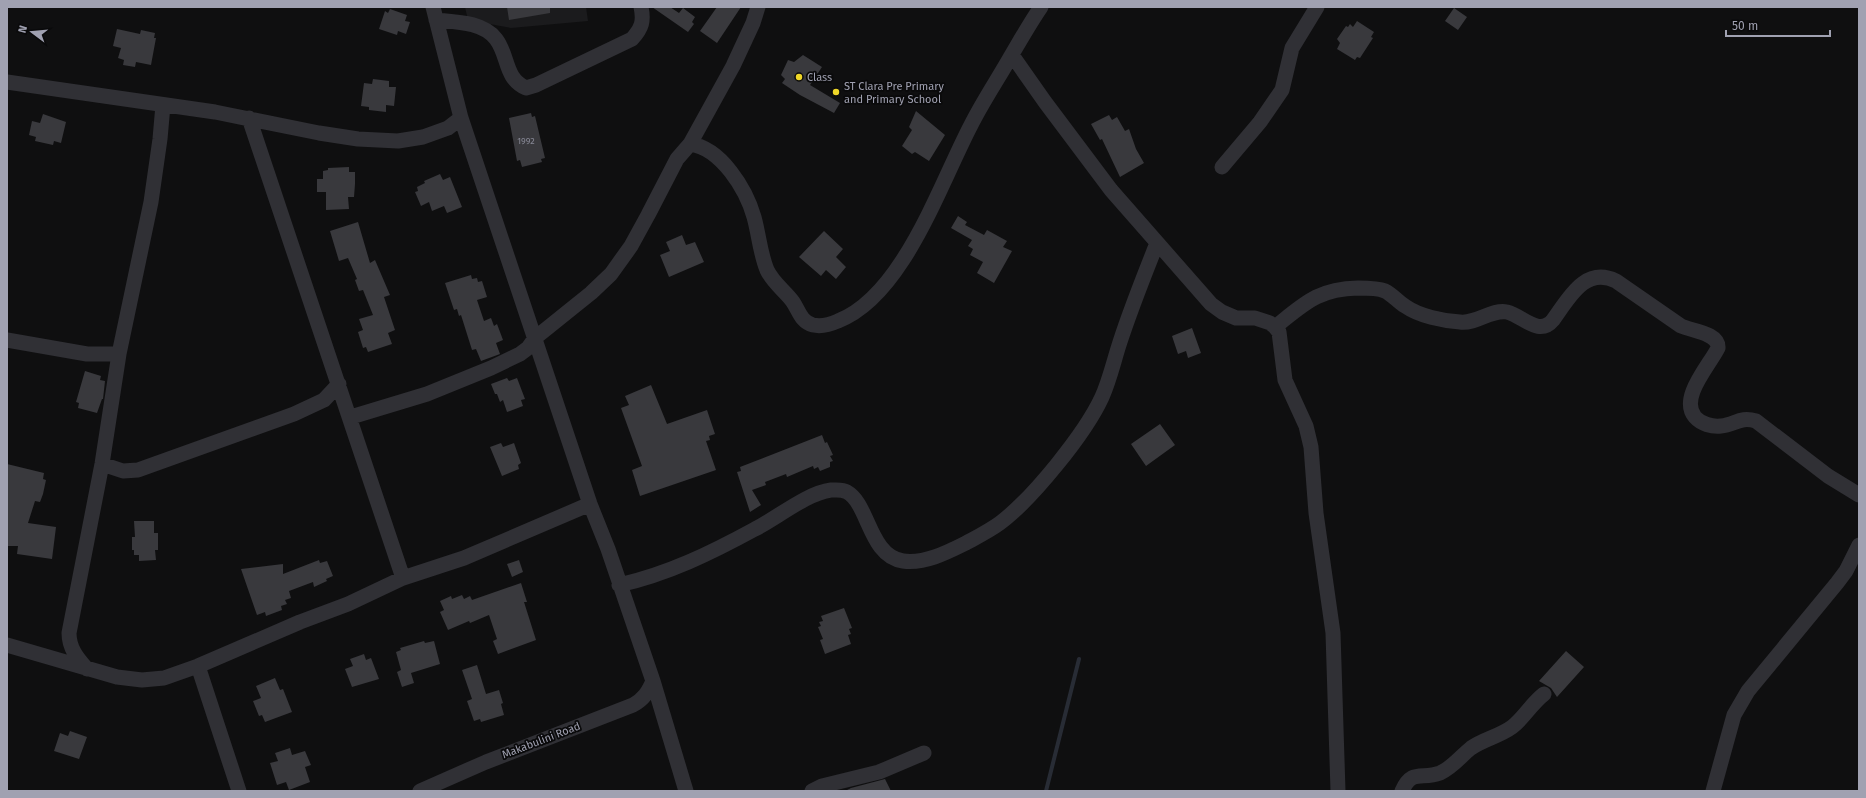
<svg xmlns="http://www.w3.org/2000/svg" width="1866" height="798" font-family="'Fira Sans',sans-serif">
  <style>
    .built { fill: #1b1b1d }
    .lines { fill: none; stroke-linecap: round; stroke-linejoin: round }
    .stream { stroke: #282c35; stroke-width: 4 }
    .building { fill: #39393d }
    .minor { stroke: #303035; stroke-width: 15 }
    .poi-dot { fill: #efd728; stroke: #0a0a0b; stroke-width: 1.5 }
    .labels { text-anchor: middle; stroke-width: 3.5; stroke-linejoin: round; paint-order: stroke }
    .number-label { font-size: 9px; fill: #868794 }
    .poi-label { font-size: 11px; fill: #a0a1b1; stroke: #0a0a0b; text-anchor: start }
    .street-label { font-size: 11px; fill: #a0a1b1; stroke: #0a0a0b }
  </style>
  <rect width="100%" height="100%" fill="#0f0f10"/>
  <path class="built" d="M 465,7 L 586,7 L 588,21 L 511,28 L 468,20 Z"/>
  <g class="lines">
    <path class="stream" d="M 1046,791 L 1079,659"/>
  </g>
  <path class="building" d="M 507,7 L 550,7 L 550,13 L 509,20 Z
    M 652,7 L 670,7 L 679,13 L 683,8 L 695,17 L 692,22 L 694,24 L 688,32 Z
    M 717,7 L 741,7 L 717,43 L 700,31 Z
    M 1454,8 L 1467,17 L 1458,30 L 1445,21 Z
    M 390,9 L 407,15 L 405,21 L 410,22 L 406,34 L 398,31 L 397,35 L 379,29 L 385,11 L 388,13 Z
    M 1357,21 L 1374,32 L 1371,37 L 1373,38 L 1360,58 L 1357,57 L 1355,60 L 1337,49 L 1340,43 L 1337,39 L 1346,26 L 1348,27 L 1350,24 L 1353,27 Z
    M 117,29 L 140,34 L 141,30 L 155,33 L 154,38 L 156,38 L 151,65 L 136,62 L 135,67 L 123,65 L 124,60 L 118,58 L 121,48 L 113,46 Z
    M 803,55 L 822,67 L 810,85 L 840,103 L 834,113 L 800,95 L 782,83 L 785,79 L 781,75 L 788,60 L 794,62 Z
    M 373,79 L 389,81 L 389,87 L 396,87 L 394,106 L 386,105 L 386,112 L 369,110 L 369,107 L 361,106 L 364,83 L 372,84 Z
    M 916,111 L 945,135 L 929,161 L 915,152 L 912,154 L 902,146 L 912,130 L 909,127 Z
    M 531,113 L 532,117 L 535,116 L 545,158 L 541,159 L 542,162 L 522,167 L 520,160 L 517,161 L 509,118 Z
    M 43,114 L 66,122 L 61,143 L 54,141 L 53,145 L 35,141 L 36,137 L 29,135 L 32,121 L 40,123 Z
    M 1109,115 L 1112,120 L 1117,117 L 1125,131 L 1129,129 L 1136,149 L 1144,163 L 1120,177 L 1102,139 L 1100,140 L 1091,124 Z
    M 349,167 L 349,172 L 355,172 L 355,184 L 354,197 L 348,197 L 349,209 L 326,210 L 326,192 L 317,192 L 317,179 L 323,179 L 323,171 L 328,170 L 328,168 Z
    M 440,174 L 443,180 L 450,177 L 462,207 L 447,213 L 444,206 L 432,211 L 429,202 L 421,206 L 415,192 L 418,191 L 417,187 L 425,183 L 424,181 Z
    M 958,216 L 967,222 L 965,225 L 984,235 L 987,230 L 1007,241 L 1003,247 L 1012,251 L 994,283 L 977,273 L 983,262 L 970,255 L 973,249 L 968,246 L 972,240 L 951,228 Z
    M 358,222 L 370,263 L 375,260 L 390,295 L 384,297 L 395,330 L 388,333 L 392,344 L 368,352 L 366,347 L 363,348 L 358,332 L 363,330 L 359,319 L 373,315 L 363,290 L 359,291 L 355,280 L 357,279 L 348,258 L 339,261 L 330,231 Z
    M 824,231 L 843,249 L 836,257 L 846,267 L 836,279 L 826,270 L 821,276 L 799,257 Z
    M 682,235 L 686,245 L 695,242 L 704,262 L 669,277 L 660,255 L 670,251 L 666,242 Z
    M 471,275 L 472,279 L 477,278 L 478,282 L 482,281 L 487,297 L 477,300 L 484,321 L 491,318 L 494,326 L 497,324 L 503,340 L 496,343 L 500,354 L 481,361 L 476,349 L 472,350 L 461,315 L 459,316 L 457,309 L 454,310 L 445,283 Z
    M 1192,328 L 1201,353 L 1188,358 L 1186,351 L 1178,354 L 1172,336 Z
    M 85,371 L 101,376 L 100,380 L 105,381 L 103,399 L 102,399 L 97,413 L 78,408 L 79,403 L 76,402 Z
    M 507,378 L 509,381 L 517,378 L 525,399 L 521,400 L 523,406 L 507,412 L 503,400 L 500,402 L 497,394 L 495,394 L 491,384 Z
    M 651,385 L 667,424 L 707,410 L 715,434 L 709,436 L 710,440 L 706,441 L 716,470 L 640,496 L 632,470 L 642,466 L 621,408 L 629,405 L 625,396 Z
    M 1160,424 L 1175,445 L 1146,466 L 1131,444 Z
    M 822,435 L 825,443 L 827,442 L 833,455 L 830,456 L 833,461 L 830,462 L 830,467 L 820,471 L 818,467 L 814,469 L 813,466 L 787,477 L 786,474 L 765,482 L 766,485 L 752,490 L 761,505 L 750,512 L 737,472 L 741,471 L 740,467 Z
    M 501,443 L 503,447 L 514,443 L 521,463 L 518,465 L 519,469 L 502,476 L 490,447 Z
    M 7,464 L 44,473 L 43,479 L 46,480 L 43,494 L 40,502 L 35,501 L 28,523 L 56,527 L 52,559 L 17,554 L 18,546 L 7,546 Z
    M 134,521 L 154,521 L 154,533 L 158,533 L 158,550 L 155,550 L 156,560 L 139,561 L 139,555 L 134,555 L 134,550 L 132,550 L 132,537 L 135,537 Z
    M 319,560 L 320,563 L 327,561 L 333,576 L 326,579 L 327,581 L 314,587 L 313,582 L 289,591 L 291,598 L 285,600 L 287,604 L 281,606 L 282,610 L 266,616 L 265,612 L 257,615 L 241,569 L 283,564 L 283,574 Z
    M 519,560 L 523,572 L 512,577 L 507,564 Z
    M 521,583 L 527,602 L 524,602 L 536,640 L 498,654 L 493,641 L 497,639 L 489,615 L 470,623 L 469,621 L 448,630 L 440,612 L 444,610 L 440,601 L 451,596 L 452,599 L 462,595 L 464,599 L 470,596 L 472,600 Z
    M 844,608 L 852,628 L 849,629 L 851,634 L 848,635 L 851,644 L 825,654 L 820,640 L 823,639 L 818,627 L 821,626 L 819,622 L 823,621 L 821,616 Z
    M 424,641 L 425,643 L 434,641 L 440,664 L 411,673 L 414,683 L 402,687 L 397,672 L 401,670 L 396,652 L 401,650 L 400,648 Z
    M 1566,651 L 1584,667 L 1557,697 L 1551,688 L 1539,681 Z
    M 364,654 L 366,660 L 371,658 L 379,679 L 352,687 L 345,669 L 353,666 L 350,659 Z
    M 477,665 L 486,694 L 499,690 L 503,703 L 501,704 L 504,715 L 481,722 L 480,719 L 474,721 L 467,701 L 472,699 L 462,670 Z
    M 275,678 L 280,690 L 283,689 L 292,712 L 265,722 L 262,715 L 259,716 L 253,701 L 261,698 L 256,686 Z
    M 70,731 L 87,737 L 79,759 L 54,751 L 60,733 L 68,736 Z
    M 290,748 L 292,755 L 305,751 L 311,765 L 305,767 L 310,782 L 289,790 L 286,782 L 277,785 L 270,763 L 278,761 L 275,753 Z
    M 885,779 L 891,791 L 845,791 L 851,788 Z"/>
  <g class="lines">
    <path class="minor" d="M 433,7 L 461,118 L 590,504 L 608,549 L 653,681 L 686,791
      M 436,20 C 456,22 483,22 496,39 C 509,56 504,78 526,88 L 536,85 L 632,39 C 642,28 644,21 641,7
      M 1012,55 L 1045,102 L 1111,190 L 1211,304 L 1222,312 L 1236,318 L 1255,318 L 1270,323 L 1275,327 L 1279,332 L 1285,380 L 1306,426 L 1311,447 L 1316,513 L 1333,633 L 1338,791
      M 7,82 L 215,112 L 319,133 L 358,139 L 398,141 L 423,137 L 448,128 L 461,118
      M 249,118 L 403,578
      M 690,144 L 733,66 L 753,23 L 758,7
      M 1222,167 L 1260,122 L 1282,90 L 1292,48 L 1317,7
      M 1275,327 C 1305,303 1318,289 1358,288 C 1367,288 1378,288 1385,291 C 1393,295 1398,302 1405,306 C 1419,316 1443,321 1460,322 C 1477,324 1491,309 1507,312 C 1523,316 1539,337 1553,320 C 1569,298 1585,266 1616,281 L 1681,326 C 1692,331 1719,333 1718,348 C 1709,366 1679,398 1695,417 C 1701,424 1712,427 1721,426 C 1735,425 1740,416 1756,421 L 1828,476 L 1859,495
      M 7,340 L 87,354 L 119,354
      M 351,417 L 427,394 L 491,368 L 520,354 L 528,348 L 535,338 L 591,293 L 611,274 L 631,246 L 648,215 L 677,159 L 690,144 C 721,148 746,189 754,217 C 759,235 760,253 767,270 C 773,283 785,291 793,302 C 799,311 801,322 813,325 C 822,327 829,325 838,321 C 903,296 940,184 971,125 C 983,101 998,79 1011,56 C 1021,39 1030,23 1041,7
      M 102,464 L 123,471 L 138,470 L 294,414 L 324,400 L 339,384
      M 619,585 C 668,574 711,553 755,529 C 777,518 807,493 831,490 C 836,490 842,489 847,492 C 869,504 869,556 903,561 C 925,564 948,552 966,543 C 977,537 989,531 1000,523 C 1032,499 1085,434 1102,397 C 1110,379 1114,360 1120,342 C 1131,308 1144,276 1157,243
      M 7,645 L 117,677 L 142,680 L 164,678 L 198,666 L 300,622 L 348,604 L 403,578 L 464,558 L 590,504
      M 198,666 L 239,791
      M 87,669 C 77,658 69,648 69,633 L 102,464 L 119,354 L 151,202 L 160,139 L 163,105
      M 420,791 L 486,762 L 633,705 C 644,699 648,692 653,681
      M 812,791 L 822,786 L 879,772 L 924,753
      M 1402,791 C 1412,768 1422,780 1440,773 C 1452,768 1461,756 1471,748 C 1484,739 1500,736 1512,727 C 1524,718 1531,704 1544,694
      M 1713,791 L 1734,715 L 1748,691 L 1837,583 L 1846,571 L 1859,545"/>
  </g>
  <g class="poi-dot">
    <circle cx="799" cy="77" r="4"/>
    <circle cx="836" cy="92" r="4"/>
  </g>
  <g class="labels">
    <g class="number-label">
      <text x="526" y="144">1992</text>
    </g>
    <g class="poi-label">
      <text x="807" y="81">Class</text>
      <text x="844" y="90">ST Clara Pre Primary<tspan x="844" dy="13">and Primary School</tspan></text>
    </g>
    <g class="street-label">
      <text transform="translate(541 740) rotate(-21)" y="4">Makabulini Road</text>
    </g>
  </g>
  <rect width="1866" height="798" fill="none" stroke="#a0a1b1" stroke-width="16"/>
  <g transform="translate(32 32) rotate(286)" stroke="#0a0a0b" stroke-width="3" paint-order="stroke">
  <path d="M0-3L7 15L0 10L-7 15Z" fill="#a0a1b1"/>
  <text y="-6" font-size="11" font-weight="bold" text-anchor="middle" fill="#a0a1b1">N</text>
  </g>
  <path d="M1726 30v6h104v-6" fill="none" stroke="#a0a1b1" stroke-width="2"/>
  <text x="1732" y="30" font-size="12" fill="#a0a1b1" stroke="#0a0a0b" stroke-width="3" paint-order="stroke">50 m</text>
</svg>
